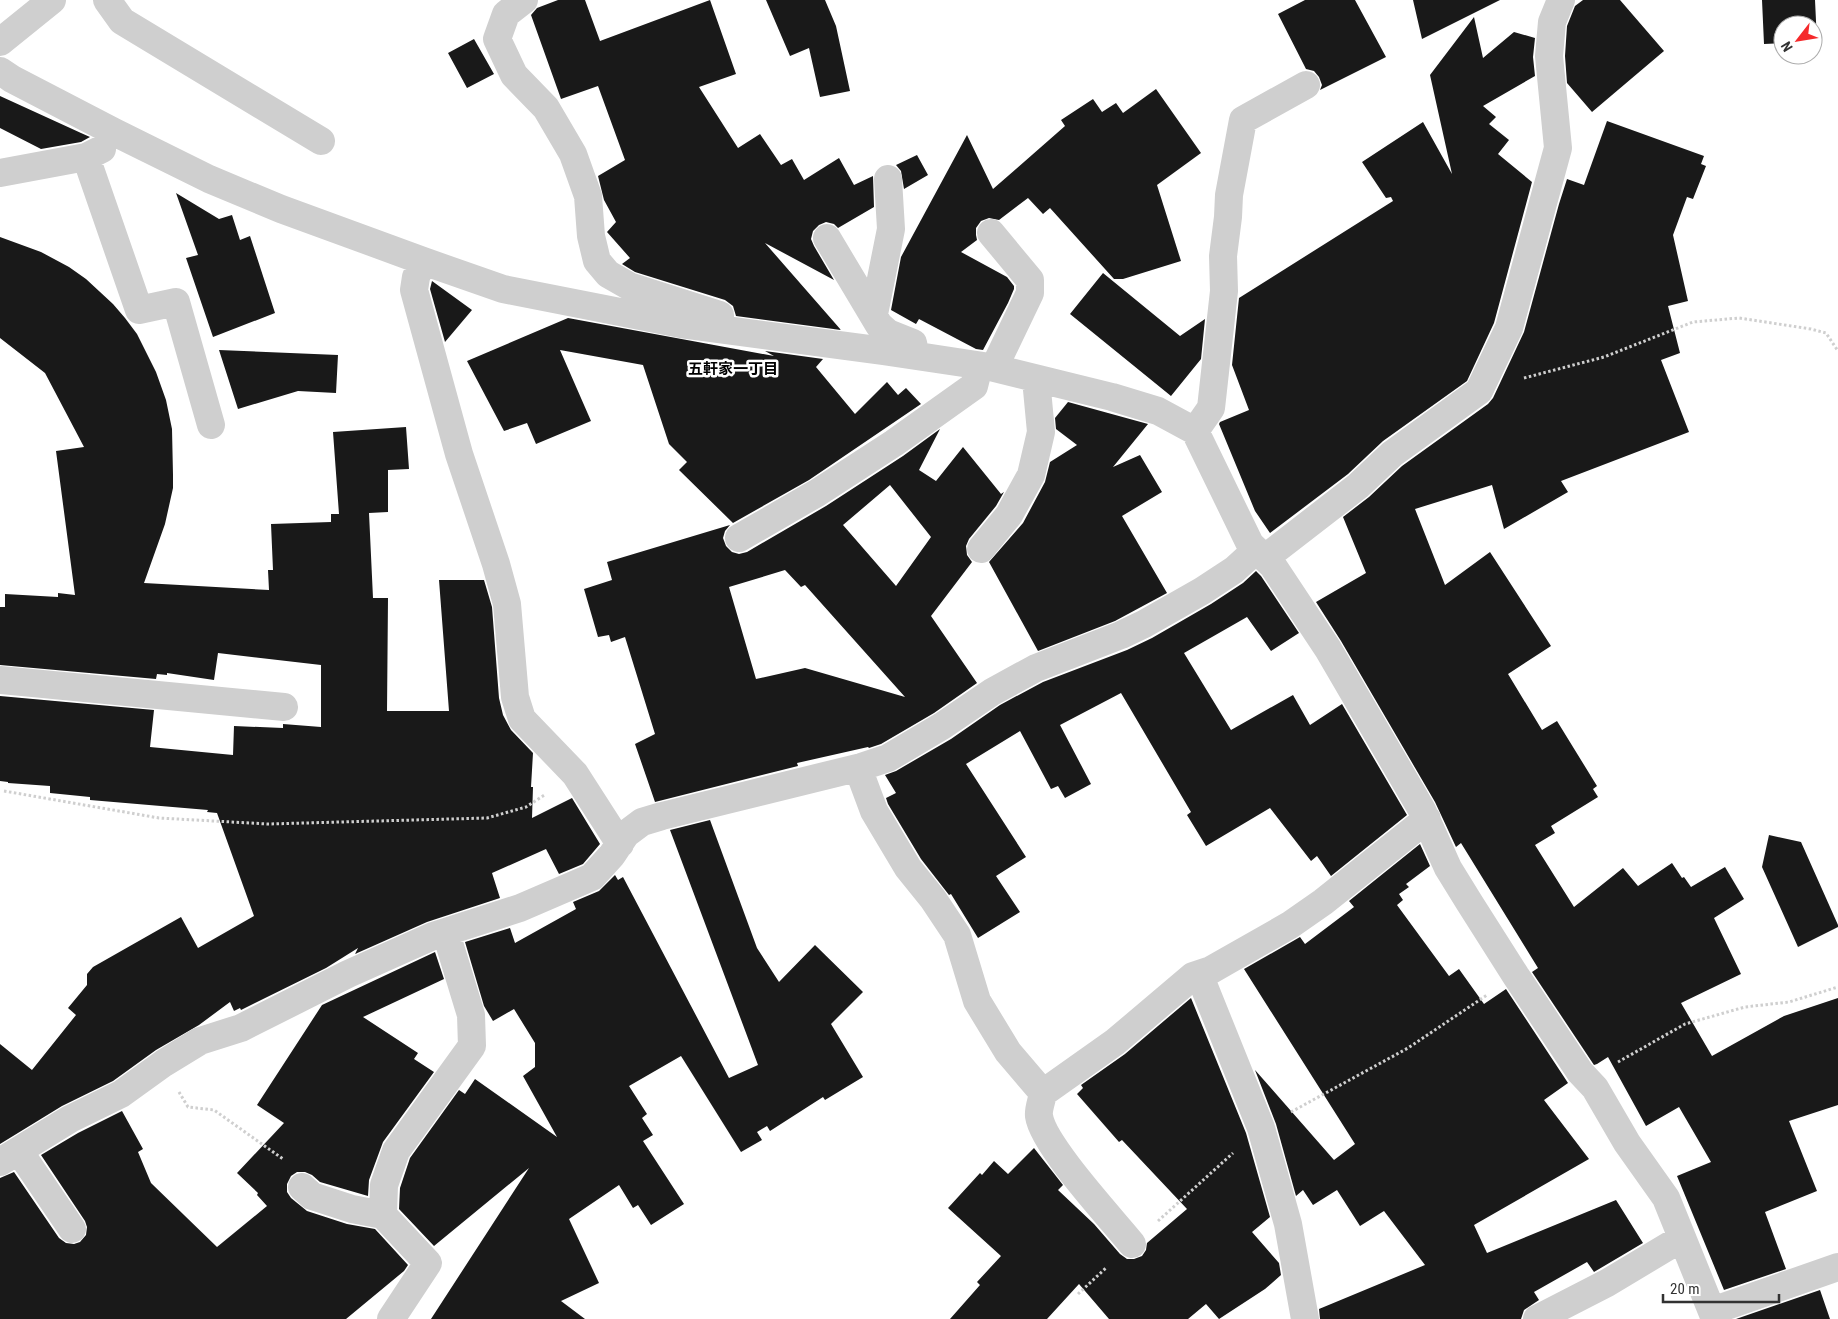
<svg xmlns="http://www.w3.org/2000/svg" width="1838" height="1319" font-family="'Roboto Condensed','Noto Sans JP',sans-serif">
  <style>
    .building { fill: #191919; fill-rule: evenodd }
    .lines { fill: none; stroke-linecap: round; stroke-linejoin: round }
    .path { stroke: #cfcfcf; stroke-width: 3; stroke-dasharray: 2.5 2.5; stroke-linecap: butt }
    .street { stroke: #cfcfcf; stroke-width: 28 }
    .labels { text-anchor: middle; stroke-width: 5; stroke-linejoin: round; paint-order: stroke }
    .neighbourhood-label { font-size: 15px; font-weight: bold; fill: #000; stroke: #fff }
  </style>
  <rect width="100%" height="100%" fill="#fff"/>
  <path class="building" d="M 558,0 L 585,0 L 600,41 L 710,0 L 736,74 L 699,87 L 738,148 L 760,134 L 781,165 L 792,159 L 804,180 L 839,158 L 854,185 L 873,176 L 874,207 L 838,228 L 834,224 L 826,222 L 819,225 L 813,231 L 811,239 L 814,246 L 834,280 L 765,243 L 841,330 L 736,316 L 733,306 L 725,300 L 635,272 L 622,264 L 630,258 L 607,232 L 616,222 L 604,200 L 598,176 L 625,160 L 598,86 L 561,99 L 531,15 L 537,8 Z
    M 766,0 L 825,0 L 836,26 L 850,91 L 820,97 L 809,48 L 790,56 Z
    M 1305,0 L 1355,0 L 1386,57 L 1320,90 L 1322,85 L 1319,77 L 1314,71 L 1306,69 L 1278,14 Z
    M 1413,0 L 1500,0 L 1422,39 Z
    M 1583,0 L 1620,0 L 1664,51 L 1592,112 L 1567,83 L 1565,56 L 1567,26 L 1575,6 Z
    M 1762,0 L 1815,0 L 1817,42 L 1813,42 L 1813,25 L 1783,25 L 1783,43 L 1764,44 Z
    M 1474,17 L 1483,58 L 1514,32 L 1535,38 L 1533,57 L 1535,76 L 1483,106 L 1496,117 L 1489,124 L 1509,140 L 1498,154 L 1532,182 L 1494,323 L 1467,381 L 1383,441 L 1348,474 L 1270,533 L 1255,511 L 1219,424 L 1220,422 L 1249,410 L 1232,365 L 1239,298 L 1393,201 L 1391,197 L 1386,198 L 1362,162 L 1423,122 L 1452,174 L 1430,75 Z
    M 474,39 L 494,74 L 467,88 L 448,53 Z
    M 1156,89 L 1201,153 L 1157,185 L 1181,261 L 1123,279 L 1114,279 L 1050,208 L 1043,214 L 1028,198 L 999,220 L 989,218 L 981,221 L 976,228 L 976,235 L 977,240 L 961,252 L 1007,277 L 1014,286 L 1014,289 L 1008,303 L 983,350 L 976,349 L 919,319 L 916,324 L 891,310 L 901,257 L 967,135 L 993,189 L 1065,126 L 1061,120 L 1093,99 L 1102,112 L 1116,103 L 1123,113 Z
    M 0,96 L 81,133 L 90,137 L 81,142 L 41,149 L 0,128 Z
    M 1607,121 L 1704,156 L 1701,164 L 1706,166 L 1693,199 L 1687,197 L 1673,235 L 1688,301 L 1668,306 L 1680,353 L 1661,360 L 1689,432 L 1561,481 L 1568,492 L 1504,529 L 1492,485 L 1415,509 L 1445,585 L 1490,552 L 1551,646 L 1508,674 L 1542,730 L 1557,721 L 1597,786 L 1593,789 L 1598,797 L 1551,826 L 1555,833 L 1535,845 L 1574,907 L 1623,868 L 1638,886 L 1672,863 L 1682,878 L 1684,877 L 1691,887 L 1725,867 L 1744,899 L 1714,918 L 1741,974 L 1681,1003 L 1712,1056 L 1784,1016 L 1838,998 L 1838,1105 L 1789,1121 L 1817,1191 L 1765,1212 L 1786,1269 L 1724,1290 L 1677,1176 L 1711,1162 L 1679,1107 L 1646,1126 L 1608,1057 L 1597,1064 L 1594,1065 L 1532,972 L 1538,968 L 1461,843 L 1456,847 L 1435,802 L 1341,641 L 1316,602 L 1366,573 L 1343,517 L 1369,497 L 1402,466 L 1488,404 L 1493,398 L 1524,332 L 1559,204 L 1567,179 L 1584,185 Z
    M 917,155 L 928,175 L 904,189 L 901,171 L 896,165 Z
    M 176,193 L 219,219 L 232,215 L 240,240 L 250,236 L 275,313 L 213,337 L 186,258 L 198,255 Z
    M 0,237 L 41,252 L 69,267 L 86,279 L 113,304 L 125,318 L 137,334 L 156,372 L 166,400 L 172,429 L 173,475 L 173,488 L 165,524 L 144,583 L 269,590 L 268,570 L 273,570 L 271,524 L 331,522 L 331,514 L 339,514 L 333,432 L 406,427 L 409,469 L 388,470 L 388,512 L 369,513 L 373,598 L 388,598 L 387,711 L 449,711 L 439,580 L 484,580 L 492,607 L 499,698 L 503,715 L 511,730 L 533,753 L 531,787 L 533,787 L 532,818 L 572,798 L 600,844 L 583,864 L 559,874 L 546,849 L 492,873 L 500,898 L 427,922 L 355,954 L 358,948 L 326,968 L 241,1010 L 240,1008 L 234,1011 L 230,1002 L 199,1025 L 156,1050 L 113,1081 L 62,1106 L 0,1144 L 0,1044 L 32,1070 L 76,1015 L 68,1008 L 87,985 L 87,974 L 93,967 L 181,917 L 198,948 L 254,916 L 217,813 L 207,812 L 208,810 L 90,800 L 90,797 L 50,793 L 50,786 L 8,783 L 8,782 L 0,781 L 0,696 L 154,710 L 150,747 L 233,755 L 234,726 L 283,728 L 283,724 L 321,727 L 321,665 L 218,653 L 214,680 L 167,673 L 167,675 L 157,674 L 156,679 L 0,665 L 0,607 L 5,607 L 5,594 L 58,597 L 58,593 L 75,595 L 56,451 L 84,447 L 45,373 L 0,338 Z
    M 1103,273 L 1180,336 L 1205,319 L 1201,359 L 1171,396 L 1070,314 Z
    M 432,281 L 472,310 L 445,342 L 430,289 Z
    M 568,318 L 774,356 L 765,351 L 823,359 L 816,367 L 855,414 L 887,382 L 898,395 L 906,388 L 921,404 L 809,480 L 733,523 L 679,470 L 687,462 L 669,444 L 643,365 L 560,350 L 591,421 L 536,444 L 527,423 L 504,431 L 467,361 Z
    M 219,350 L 338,355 L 336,393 L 298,391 L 238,409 Z
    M 1068,402 L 1148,424 L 1113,467 L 1140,455 L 1162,492 L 1122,516 L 1167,593 L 1115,621 L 1038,651 L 989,562 L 1023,523 L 1045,482 L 1050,462 L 1077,445 L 1056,429 L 1055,418 Z
    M 940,429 L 919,470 L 936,481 L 963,447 L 1001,494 L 1004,492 L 996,506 L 969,539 L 966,546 L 967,555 L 972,562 L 931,616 L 977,683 L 934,713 L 881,744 L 869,748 L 868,747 L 797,763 L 798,766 L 655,802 L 635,744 L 655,734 L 625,637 L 611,642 L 609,635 L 598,637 L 584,589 L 612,580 L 607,562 L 730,525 L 725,531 L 723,538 L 726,546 L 732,552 L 739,554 L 747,552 L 826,506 L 903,456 ZM 890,485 L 931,537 L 896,586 L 843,525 ZM 785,570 L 801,587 L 805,585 L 905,697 L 805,668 L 756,679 L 729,587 Z
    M 1256,571 L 1261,576 L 1299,633 L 1271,651 L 1247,617 L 1184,653 L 1231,730 L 1293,695 L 1310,725 L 1342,704 L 1407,815 L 1331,876 L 1317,856 L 1311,861 L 1270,808 L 1206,846 L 1187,815 L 1191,812 L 1121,693 L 1060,725 L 1091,784 L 1065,798 L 1058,786 L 1051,789 L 1020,731 L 966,764 L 1026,857 L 996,876 L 1020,912 L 978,938 L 951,894 L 949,895 L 921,859 L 888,804 L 886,798 L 896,793 L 885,775 L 896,771 L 951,739 L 1000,705 L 1043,682 L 1127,650 L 1152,638 L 1211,604 L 1243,583 Z
    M 710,820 L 757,948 L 779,982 L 815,945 L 863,992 L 831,1024 L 863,1077 L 825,1100 L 823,1097 L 770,1131 L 767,1126 L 757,1132 L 762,1140 L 741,1152 L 681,1056 L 629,1086 L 647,1114 L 642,1118 L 653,1135 L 643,1141 L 684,1204 L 651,1225 L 638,1205 L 633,1208 L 619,1185 L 569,1219 L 599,1283 L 561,1301 L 585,1319 L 431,1319 L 529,1168 L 434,1246 L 399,1209 L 400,1188 L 410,1158 L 459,1090 L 465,1094 L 475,1079 L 557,1137 L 523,1076 L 535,1067 L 535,1043 L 514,1009 L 493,1021 L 484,1006 L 465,942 L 510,928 L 515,943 L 576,909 L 573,902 L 599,891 L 615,875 L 618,880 L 623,877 L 729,1078 L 758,1065 L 670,830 Z
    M 1769,835 L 1801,842 L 1838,925 L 1838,927 L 1798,947 L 1762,867 Z
    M 1420,844 L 1430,866 L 1406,884 L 1409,887 L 1399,894 L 1403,900 L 1397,905 L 1449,976 L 1459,969 L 1484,1004 L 1506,989 L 1568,1083 L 1544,1100 L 1589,1159 L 1474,1225 L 1487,1253 L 1616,1200 L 1643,1243 L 1594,1272 L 1587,1262 L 1534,1292 L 1539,1300 L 1524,1310 L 1521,1319 L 1320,1319 L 1319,1309 L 1425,1265 L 1384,1211 L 1360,1226 L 1337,1190 L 1313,1205 L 1303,1190 L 1296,1196 L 1276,1124 L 1255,1070 L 1334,1160 L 1355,1144 L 1244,969 L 1300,937 L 1305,944 L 1354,907 L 1349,901 Z
    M 435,952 L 444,979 L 363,1017 L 418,1053 L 414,1059 L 434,1072 L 383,1142 L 369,1180 L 368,1196 L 320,1182 L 312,1175 L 305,1172 L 297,1172 L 291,1176 L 287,1184 L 287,1192 L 291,1198 L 307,1211 L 347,1224 L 375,1229 L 408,1265 L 404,1271 L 346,1319 L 0,1319 L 0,1178 L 14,1172 L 59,1238 L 66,1243 L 74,1244 L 80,1242 L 86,1235 L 87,1227 L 85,1221 L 41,1155 L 78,1133 L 122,1111 L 143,1149 L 138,1152 L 151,1183 L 217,1247 L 267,1206 L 257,1195 L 258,1193 L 237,1173 L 284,1123 L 257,1105 L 322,1005 Z
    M 1191,998 L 1246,1133 L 1270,1217 L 1252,1232 L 1279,1263 L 1281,1275 L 1265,1289 L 1219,1319 L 1206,1304 L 1188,1319 L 1109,1319 L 1079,1284 L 1047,1319 L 950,1319 L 980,1285 L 977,1282 L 1001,1256 L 948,1208 L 980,1173 L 982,1175 L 994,1161 L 1008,1174 L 1034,1148 L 1063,1185 L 1058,1190 L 1094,1224 L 1120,1254 L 1127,1259 L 1134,1259 L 1142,1256 L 1146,1250 L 1147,1243 L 1187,1209 L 1122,1140 L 1119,1142 L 1077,1094 L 1083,1088 L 1081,1085 L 1125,1054 Z
    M 1820,1290 L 1830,1319 L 1736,1319 Z"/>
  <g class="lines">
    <path class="path" d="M 1524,378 L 1604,357 L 1693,322 L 1739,318 L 1811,329 L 1826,333 L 1838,351
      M 4,791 L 159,818 L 268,824 L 487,818 L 526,807 L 546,794
      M 1618,1062 L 1685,1024 L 1745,1007 L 1789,1002 L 1838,987
      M 179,1092 L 188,1107 L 214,1110 L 283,1159
      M 1291,1112 L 1408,1048 L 1487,995
      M 1158,1221 L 1233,1153
      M 1078,1294 L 1107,1267"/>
    <path class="street" d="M 107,0 L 122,21 L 321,141
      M 524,0 L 506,14 L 497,39 L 514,75 L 546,108 L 573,154 L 588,196 L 591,236 L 597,261 L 608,274 L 629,286 L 720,315 L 720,323
      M 0,42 L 52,0
      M 0,71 L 12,79 L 114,132 L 209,179 L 281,209 L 423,261 L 503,289 L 681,324 L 884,351 L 990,367 L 1112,397 L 1158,411 L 1195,431 L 1250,544 L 1273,566 L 1328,649 L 1422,810 L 1448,868 L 1469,902 L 1516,976 L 1580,1072 L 1595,1088 L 1627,1143 L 1666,1198 L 1715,1319
      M 86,157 L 139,310 L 176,302 L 211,425
      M 0,173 L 86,157 L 102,149
      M 991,233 L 1030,280 L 1030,293 L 994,368
      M 827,238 L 879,325 L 888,333 L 913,343 L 915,352
      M 423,261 L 416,277 L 414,290 L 459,454 L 496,564 L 507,604 L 515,697 L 522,719 L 575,774 L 620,844
      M 874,314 L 891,229 L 888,179
      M 1195,431 L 1211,408 L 1224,291 L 1223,256 L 1228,217 L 1229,195 L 1243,120 L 1306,85
      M 739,538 L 817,493 L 894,443 L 974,386 L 979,366
      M 981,549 L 1009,515 L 1031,475 L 1041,432 L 1036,379
      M 1265,558 L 1358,486 L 1392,454 L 1479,391 L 1509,328 L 1558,148 L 1549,56 L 1552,22 L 1561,0
      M 0,680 L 284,707
      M 858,768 L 874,811 L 908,868 L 933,899 L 957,935 L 977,1001 L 1008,1052 L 1043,1093
      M 1199,974 L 1261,1128 L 1288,1224 L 1305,1319
      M 19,1151 L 72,1229
      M 0,1162 L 70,1119 L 121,1094 L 164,1063 L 200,1041 L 241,1028 L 348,974 L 433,936 L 520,908 L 592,877 L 612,855 L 626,834 L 642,822 L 662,816 L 861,767 L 888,758 L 942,726 L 992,692 L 1036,668 L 1121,635 L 1144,624 L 1202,591 L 1234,570 L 1256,550
      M 302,1187 L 312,1196 L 352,1209 L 383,1215 L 428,1263 L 391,1319
      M 383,1215 L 384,1185 L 396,1151 L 472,1046 L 471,1015 L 446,933
      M 1132,1244 C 1111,1218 1043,1145 1039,1116 C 1038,1109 1042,1100 1043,1093 L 1115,1042 L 1193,976 L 1211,970 L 1290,925 L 1323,902 L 1427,819
      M 1712,1311 L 1838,1267
      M 1537,1319 L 1607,1283 L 1682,1238"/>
  </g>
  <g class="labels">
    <g class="neighbourhood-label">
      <text x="733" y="374">五軒家一丁目</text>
    </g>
  </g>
  <g transform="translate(1798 40) rotate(239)"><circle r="24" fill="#ffffff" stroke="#adadad"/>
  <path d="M0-4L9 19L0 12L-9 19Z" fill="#f5292b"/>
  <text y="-8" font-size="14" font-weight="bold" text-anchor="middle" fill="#323232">N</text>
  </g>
  <path d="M1663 1294v8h116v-8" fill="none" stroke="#323232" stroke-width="2.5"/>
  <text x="1670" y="1294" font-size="15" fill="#323232" stroke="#ffffff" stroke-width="4" paint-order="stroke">20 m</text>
</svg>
